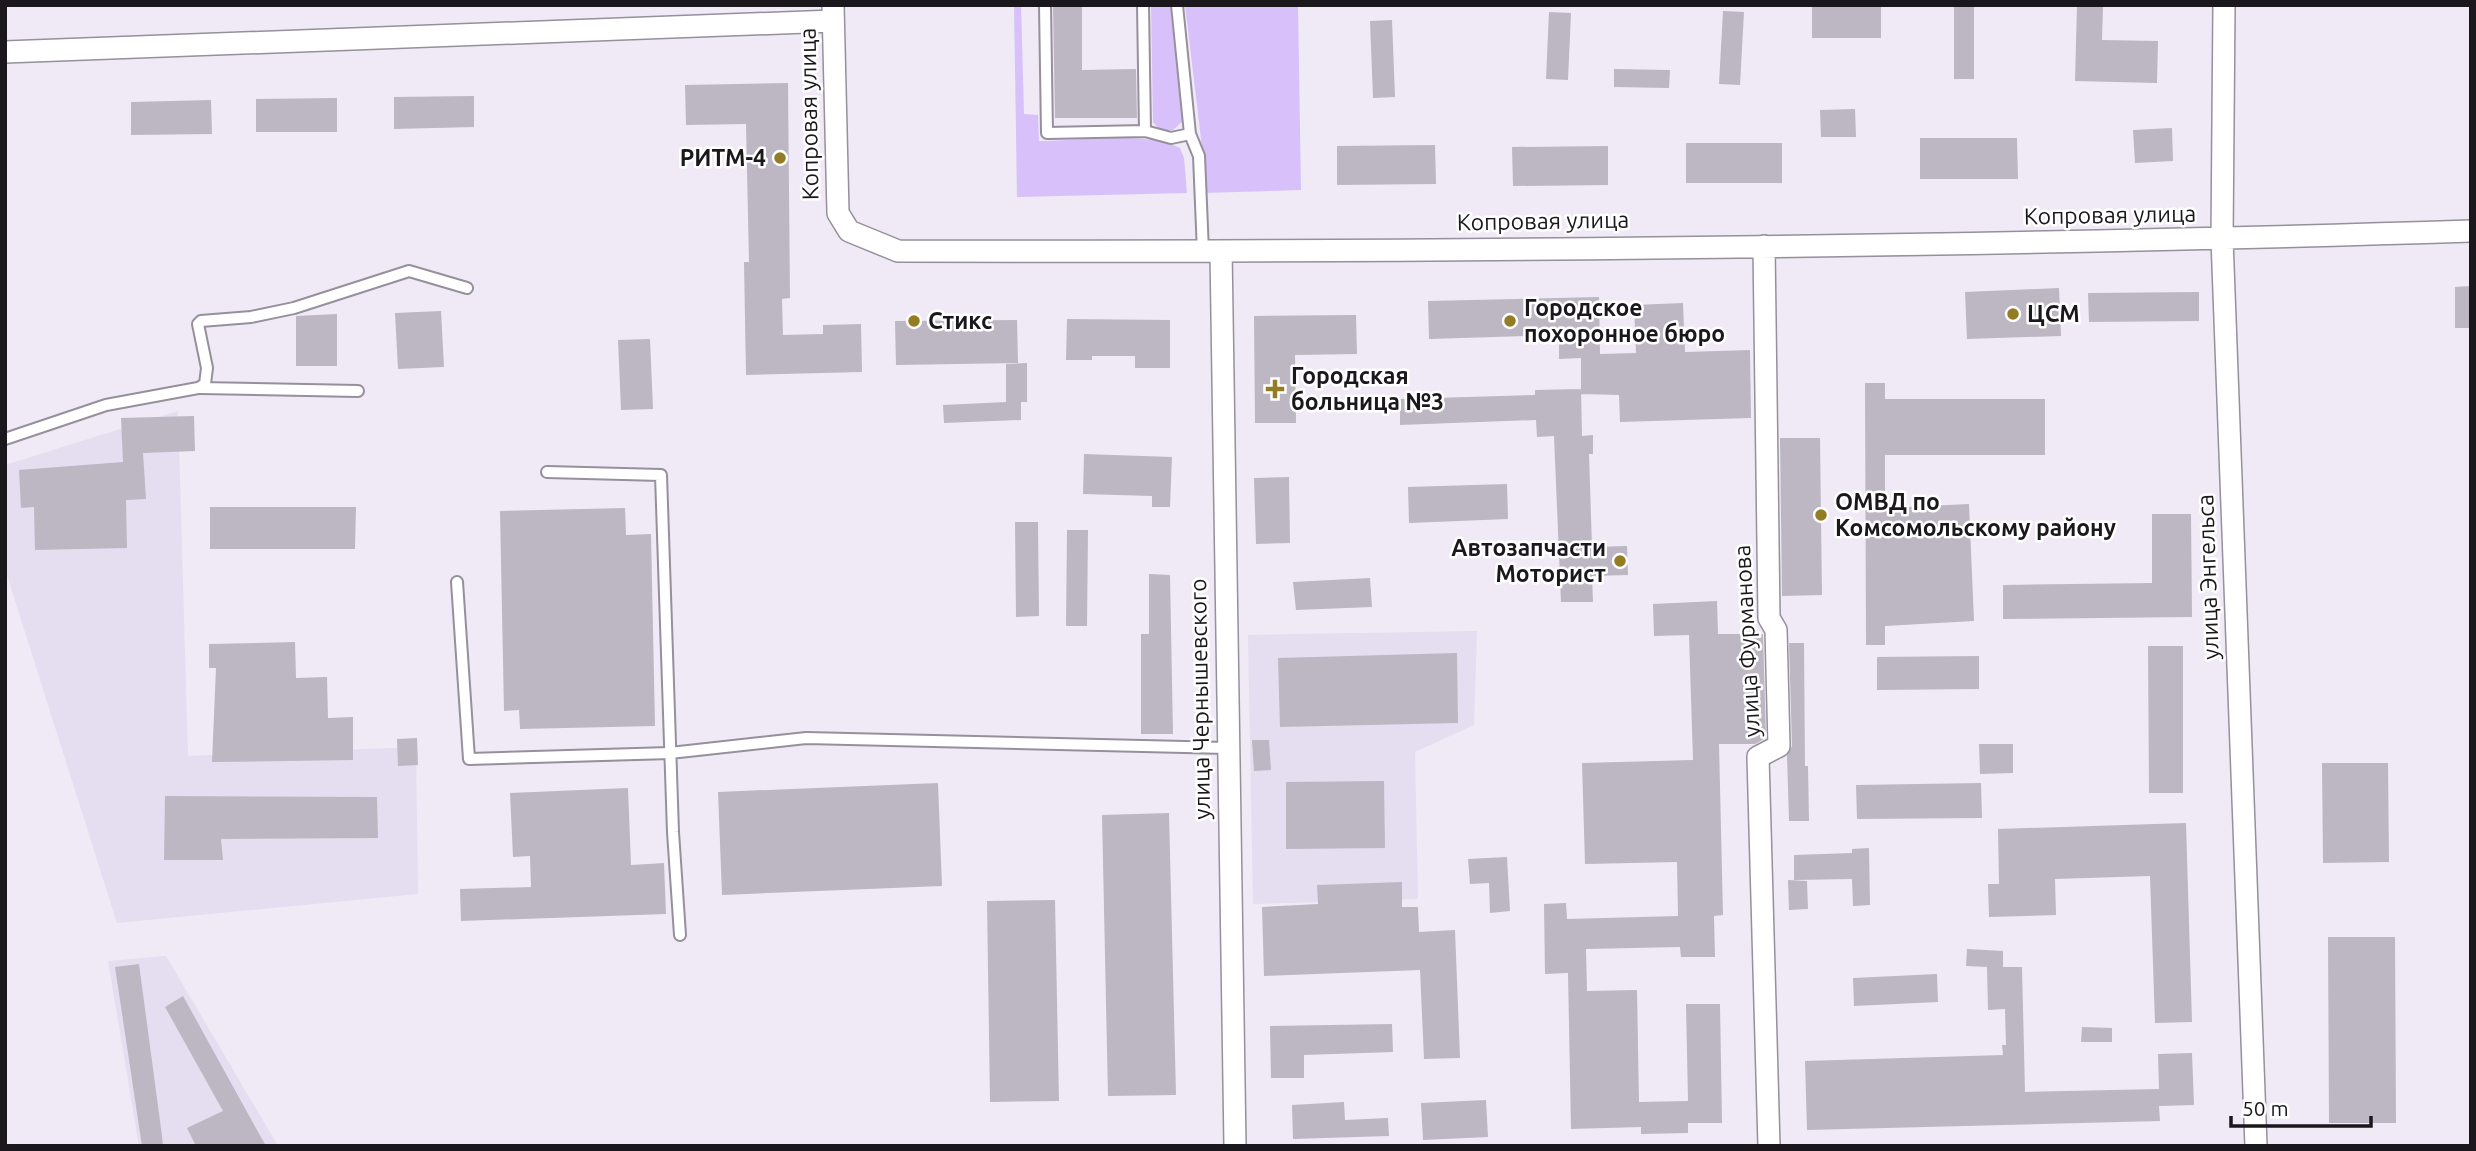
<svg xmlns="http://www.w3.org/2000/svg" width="2476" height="1151" font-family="Ubuntu,sans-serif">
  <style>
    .built { fill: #e5ddf0 }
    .green { fill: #d8c0fa }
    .building { fill: #bcb7c3 }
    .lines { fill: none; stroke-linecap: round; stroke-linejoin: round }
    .lane-casing { stroke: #95909c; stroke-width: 14 }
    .street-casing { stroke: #95909c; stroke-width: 24 }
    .lane { stroke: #fff; stroke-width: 10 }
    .street { stroke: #fff; stroke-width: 21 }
    .poi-dot { fill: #937c23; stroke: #fff; stroke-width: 2.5 }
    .labels { text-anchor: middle; stroke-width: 5; stroke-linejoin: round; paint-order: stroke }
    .street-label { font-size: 23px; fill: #1a181c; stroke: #fff }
    .poi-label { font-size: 23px; font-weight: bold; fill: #1a181c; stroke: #fff; text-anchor: start }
  </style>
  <rect width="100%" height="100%" fill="#efeaf6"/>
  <path class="built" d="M 178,411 L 188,756 L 416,747 L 418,894 L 117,923 L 5,569 L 5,465 Z
    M 1477,631 L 1474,725 L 1415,752 L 1418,899 L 1253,904 L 1248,635 Z
    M 166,956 L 278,1146 L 139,1146 L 108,961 Z"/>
  <path class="green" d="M 1014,5 L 1021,5 L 1024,114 L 1038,115 L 1039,141 C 1080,141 1143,130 1180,148 L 1184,158 L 1187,193 L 1017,197 Z
    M 1151,5 L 1170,5 L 1183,121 L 1173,130 L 1160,130 L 1153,122 Z
    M 1185,5 L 1298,5 L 1301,190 L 1203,193 L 1203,156 Z"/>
  <path class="building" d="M 1053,5 L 1082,5 L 1082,70 L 1136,69 L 1137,118 L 1055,118 Z
    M 1812,5 L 1881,5 L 1881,38 L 1812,38 Z
    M 1954,5 L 1974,6 L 1974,79 L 1954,79 Z
    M 2077,5 L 2103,6 L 2102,40 L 2158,41 L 2157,83 L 2075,81 Z
    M 1723,11 L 1744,12 L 1740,85 L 1719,84 Z
    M 1549,12 L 1571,13 L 1568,80 L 1546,79 Z
    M 1392,20 L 1395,97 L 1373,98 L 1370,21 Z
    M 1614,69 L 1670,70 L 1669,88 L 1614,87 Z
    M 788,83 L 790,298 L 782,299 L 783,335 L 823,334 L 823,325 L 861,324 L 862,372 L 746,375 L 744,262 L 749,262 L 746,124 L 686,125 L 685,85 Z
    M 474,96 L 474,127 L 394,129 L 394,97 Z
    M 337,98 L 337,132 L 256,132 L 256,99 Z
    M 211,100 L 212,134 L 131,135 L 131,102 Z
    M 1855,109 L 1856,137 L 1821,137 L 1820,110 Z
    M 2172,128 L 2173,161 L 2135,163 L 2133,130 Z
    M 1920,138 L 2017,138 L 2018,179 L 1920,179 Z
    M 1686,143 L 1782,143 L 1782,183 L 1686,183 Z
    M 1435,145 L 1436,184 L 1337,185 L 1337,146 Z
    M 1608,146 L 1608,185 L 1513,186 L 1512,147 Z
    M 2471,286 L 2471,328 L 2455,328 L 2455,287 Z
    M 2059,288 L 2061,336 L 1967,339 L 1965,292 Z
    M 2199,292 L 2199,321 L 2089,322 L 2088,293 Z
    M 1599,297 L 1600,354 L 1636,353 L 1634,305 L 1683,303 L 1685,352 L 1750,350 L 1751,418 L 1620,422 L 1619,395 L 1581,394 L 1581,358 L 1559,359 L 1559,335 L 1429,339 L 1428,301 Z
    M 441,311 L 444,367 L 398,369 L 395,313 Z
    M 337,314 L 337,366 L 296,366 L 296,316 Z
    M 1356,315 L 1357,354 L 1295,355 L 1296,423 L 1255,423 L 1254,316 Z
    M 1067,319 L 1170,320 L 1170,368 L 1135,368 L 1135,356 L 1092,356 L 1092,360 L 1066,360 Z
    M 1017,320 L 1018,363 L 896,365 L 895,321 Z
    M 650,339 L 653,409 L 621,410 L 618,340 Z
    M 1027,363 L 1027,402 L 1021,402 L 1021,420 L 944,423 L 943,405 L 1006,402 L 1006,364 Z
    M 1865,383 L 1885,383 L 1885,399 L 2045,399 L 2045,455 L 1885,455 L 1885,508 L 1969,504 L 1974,621 L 1885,626 L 1885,645 L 1866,645 Z
    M 1581,389 L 1582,436 L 1593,435 L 1593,454 L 1589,454 L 1592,547 L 1627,546 L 1628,575 L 1592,576 L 1593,602 L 1561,602 L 1554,436 L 1537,437 L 1536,420 L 1400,425 L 1400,399 L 1535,395 L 1535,390 Z
    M 194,416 L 195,451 L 143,453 L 146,499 L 126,500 L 127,548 L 35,550 L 34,507 L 21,508 L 19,470 L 123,462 L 121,418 Z
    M 1780,438 L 1820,438 L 1822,595 L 1782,596 Z
    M 1084,454 L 1172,457 L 1170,507 L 1152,507 L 1152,496 L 1083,494 Z
    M 1289,477 L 1290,543 L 1256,544 L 1254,478 Z
    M 1507,484 L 1508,519 L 1409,523 L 1408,487 Z
    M 210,507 L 356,507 L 355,549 L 210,549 Z
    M 625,508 L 626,535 L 651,534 L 655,726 L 520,729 L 519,710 L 504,711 L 500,511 Z
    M 2152,514 L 2191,514 L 2192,617 L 2003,619 L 2003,585 L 2152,583 Z
    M 1015,522 L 1038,522 L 1039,616 L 1016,617 Z
    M 1067,530 L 1088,530 L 1087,626 L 1066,626 Z
    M 1149,574 L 1170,575 L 1173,734 L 1141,734 L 1141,634 L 1149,634 Z
    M 1370,578 L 1372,607 L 1296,610 L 1293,582 Z
    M 1717,601 L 1718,634 L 1763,634 L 1766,738 L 1755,744 L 1719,744 L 1723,915 L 1714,916 L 1715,957 L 1681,957 L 1680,947 L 1586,949 L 1587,991 L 1637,990 L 1639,1102 L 1688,1101 L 1686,1004 L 1720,1004 L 1722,1123 L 1688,1123 L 1688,1133 L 1641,1134 L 1641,1127 L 1571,1129 L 1568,973 L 1545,974 L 1544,904 L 1566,903 L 1567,919 L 1678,916 L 1677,862 L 1585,864 L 1582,763 L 1693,760 L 1689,635 L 1654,636 L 1653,604 Z
    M 295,642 L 296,678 L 327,677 L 328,718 L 353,717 L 353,760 L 212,762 L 216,668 L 209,668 L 209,644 Z
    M 1789,643 L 1804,643 L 1805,766 L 1808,766 L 1809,821 L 1789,821 L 1787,755 L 1792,746 Z
    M 2148,646 L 2183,646 L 2183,793 L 2149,793 Z
    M 1457,653 L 1458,723 L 1280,727 L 1278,658 Z
    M 1979,656 L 1979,689 L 1877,690 L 1877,657 Z
    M 417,738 L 418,765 L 398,766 L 397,739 Z
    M 1252,740 L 1269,740 L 1271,770 L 1254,771 Z
    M 1979,744 L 2013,744 L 2013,773 L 1980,774 Z
    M 2322,763 L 2388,763 L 2389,862 L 2323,863 Z
    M 1384,781 L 1385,848 L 1286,849 L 1286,782 Z
    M 938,783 L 942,886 L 722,895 L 718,792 Z
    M 1981,783 L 1982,818 L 1857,819 L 1856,785 Z
    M 628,788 L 631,865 L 664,863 L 666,914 L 461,921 L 460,889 L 531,887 L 530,856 L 513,857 L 510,793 Z
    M 165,796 L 377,797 L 378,838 L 221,839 L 223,860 L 164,860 Z
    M 1169,813 L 1176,1095 L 1108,1096 L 1102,815 Z
    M 2186,823 L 2192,1022 L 2155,1023 L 2150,876 L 2055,879 L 2056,915 L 1989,917 L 1988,884 L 1999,884 L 1998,829 Z
    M 1869,848 L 1870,905 L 1853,906 L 1852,879 L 1794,880 L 1794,855 L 1852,853 L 1852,849 Z
    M 1507,857 L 1510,911 L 1490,913 L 1489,883 L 1470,884 L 1468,859 Z
    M 1788,880 L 1807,881 L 1808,909 L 1789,910 Z
    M 1402,882 L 1402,907 L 1418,907 L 1419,932 L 1455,930 L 1460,1058 L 1424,1059 L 1420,970 L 1264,976 L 1262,907 L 1318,904 L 1317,885 Z
    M 1055,900 L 1059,1101 L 990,1102 L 987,901 Z
    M 2328,937 L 2395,937 L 2396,1123 L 2329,1123 Z
    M 1967,949 L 2003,951 L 2003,967 L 2022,967 L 2025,1092 L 2159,1089 L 2158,1054 L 2192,1053 L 2194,1105 L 2159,1106 L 2160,1121 L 1807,1130 L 1805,1061 L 2003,1055 L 2002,1045 L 2006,1045 L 2005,1009 L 1988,1010 L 1987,967 L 1966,966 Z
    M 139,964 L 162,1136 L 163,1146 L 142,1146 L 115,967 Z
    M 1937,974 L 1938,1002 L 1854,1006 L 1853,978 Z
    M 183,996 L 257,1130 L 266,1146 L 196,1146 L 187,1128 L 223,1111 L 165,1007 Z
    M 1392,1024 L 1393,1052 L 1304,1055 L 1304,1078 L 1271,1078 L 1270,1026 Z
    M 2082,1027 L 2112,1028 L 2112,1042 L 2081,1042 Z
    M 1486,1100 L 1488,1137 L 1423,1140 L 1421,1103 Z
    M 1344,1102 L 1345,1120 L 1388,1118 L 1389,1136 L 1293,1139 L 1292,1105 Z"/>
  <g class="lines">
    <defs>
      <path id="lane" d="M 1045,5 L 1047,133 L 1145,131 L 1171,138 L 1190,134
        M 1143,5 L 1145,131
        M 1177,5 L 1190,134 L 1199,156 L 1203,252
        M 200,388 L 358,391
        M 5,439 L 106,405 L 198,388 L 205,384 L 207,368 L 198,324 L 201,321 L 251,317 L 294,308 L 409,271 L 467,288
        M 547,472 L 661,475 L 673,832 L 680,935
        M 457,582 L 469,759 L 670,753 L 806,738 L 1227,748"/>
      <path id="street" d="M 833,5 L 838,213 L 849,231 L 898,251 C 1422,252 1947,248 2471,231
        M 2224,5 L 2222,239 L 2256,1146
        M 5,52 L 833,21
        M 1764,246 L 1769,618 L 1776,630 L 1779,746 L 1758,757 L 1769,1146
        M 1221,251 L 1235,1146"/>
    </defs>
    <use href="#lane" class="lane-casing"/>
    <use href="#street" class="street-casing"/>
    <use href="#lane" class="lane"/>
    <use href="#street" class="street"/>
  </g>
  <g class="poi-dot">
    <circle cx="780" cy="158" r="7"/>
    <circle cx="2013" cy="314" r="7"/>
    <circle cx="914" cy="321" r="7"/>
    <circle cx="1510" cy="321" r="7"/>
    <path d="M1271.5 378.5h7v7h7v7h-7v7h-7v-7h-7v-7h7z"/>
    <circle cx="1821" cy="515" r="7"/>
    <circle cx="1620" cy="561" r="7"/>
  </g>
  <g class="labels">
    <g class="street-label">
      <text transform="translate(809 114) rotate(-91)" y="8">Копровая улица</text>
      <text transform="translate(2110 215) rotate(-1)" y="8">Копровая улица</text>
      <text transform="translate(1543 221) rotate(-1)" y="8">Копровая улица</text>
      <text transform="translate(2208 577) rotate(-92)" y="8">улица Энгельса</text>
      <text transform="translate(1747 641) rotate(-93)" y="8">улица Фурманова</text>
      <text transform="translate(1200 699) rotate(-91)" y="8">улица Чернышевского</text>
    </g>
    <g class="poi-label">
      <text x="766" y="166" text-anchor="end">РИТМ-4</text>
      <text x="1524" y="316">Городское<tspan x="1524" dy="26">похоронное бюро</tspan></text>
      <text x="2027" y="322">ЦСМ</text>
      <text x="928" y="329">Стикс</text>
      <text x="1291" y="384">Городская<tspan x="1291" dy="26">больница №3</tspan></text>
      <text x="1835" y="510">ОМВД по<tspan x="1835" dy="26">Комсомольскому району</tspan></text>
      <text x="1606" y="556" text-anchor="end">Автозапчасти<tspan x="1606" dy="26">Моторист</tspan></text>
    </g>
  </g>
  <rect width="2476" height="1151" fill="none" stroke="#1a181c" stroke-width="14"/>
  <path d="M2231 1116v10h140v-10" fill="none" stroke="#1a181c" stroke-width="3.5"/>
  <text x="2242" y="1116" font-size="21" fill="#1a181c" stroke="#ffffff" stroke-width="5" paint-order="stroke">50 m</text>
</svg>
